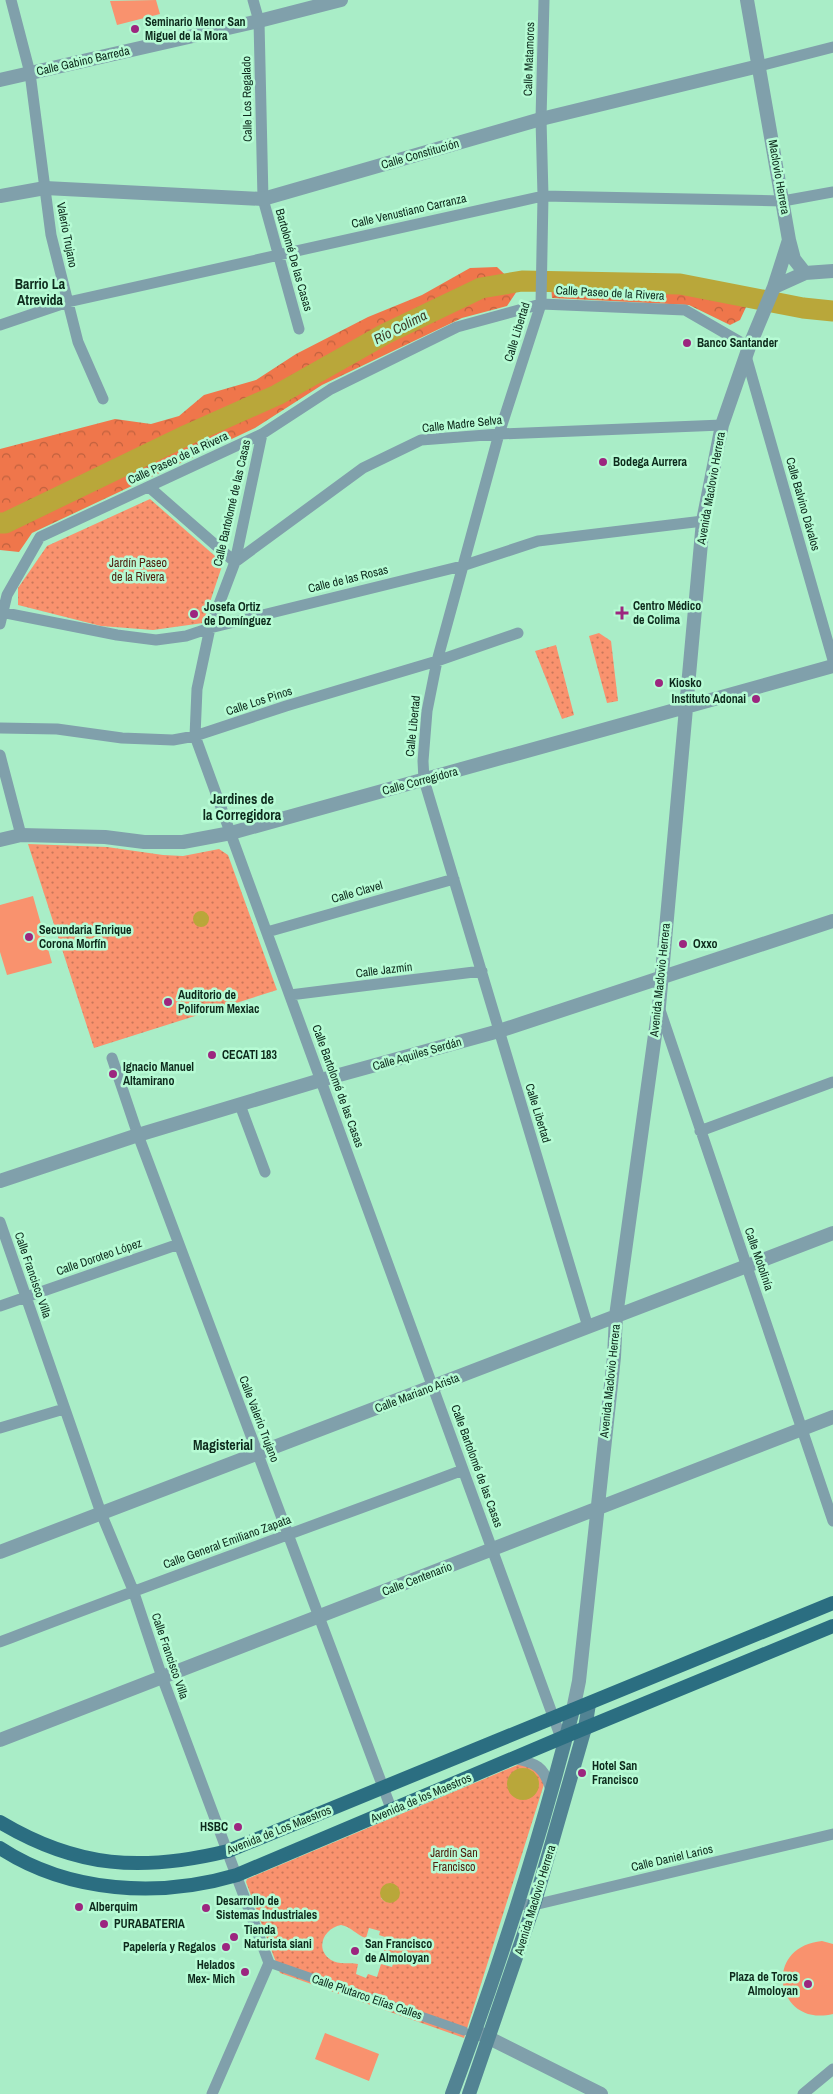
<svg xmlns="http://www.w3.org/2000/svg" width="833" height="2094" font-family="'Archivo Narrow',sans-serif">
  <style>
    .grass { fill: #f9926e }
    .forest { fill: url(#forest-crowns) }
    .park { fill: url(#park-dots); fill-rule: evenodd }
    .water { fill: #b9a73a }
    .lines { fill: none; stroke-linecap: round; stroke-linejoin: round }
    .river { stroke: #b9a73a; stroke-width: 21 }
    .pedestrian { stroke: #80a0ab; stroke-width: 9 }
    .minor { stroke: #80a0ab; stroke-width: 11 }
    .tertiary { stroke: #80a0ab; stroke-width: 14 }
    .secondary { stroke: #528393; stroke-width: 14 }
    .primary { stroke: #2b6e81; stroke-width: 14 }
    .poi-dot { fill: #9c267f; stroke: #b6fbd4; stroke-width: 2 }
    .labels { text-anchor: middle; stroke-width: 5; stroke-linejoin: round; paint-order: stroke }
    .poi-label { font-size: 12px; font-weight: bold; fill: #0d2a1c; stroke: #b6fbd4; text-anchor: start }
    .street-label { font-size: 12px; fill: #0d2a1c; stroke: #b6fbd4 }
    .park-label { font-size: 12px; fill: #512211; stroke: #b6fbd4 }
    .neighbourhood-label { font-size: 14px; font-weight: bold; fill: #0d2a1c; stroke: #b6fbd4 }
    .water-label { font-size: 14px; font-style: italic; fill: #3f3b23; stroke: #b6fbd4 }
  </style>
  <defs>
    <pattern id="forest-crowns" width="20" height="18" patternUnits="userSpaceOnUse" patternTransform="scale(1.25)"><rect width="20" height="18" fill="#ef764b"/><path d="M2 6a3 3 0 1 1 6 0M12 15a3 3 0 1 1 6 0" fill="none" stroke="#c0613e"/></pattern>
    <pattern id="park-dots" width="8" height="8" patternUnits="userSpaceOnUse" patternTransform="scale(1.25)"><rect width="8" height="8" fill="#f9926e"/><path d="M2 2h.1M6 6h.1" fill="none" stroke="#c8775a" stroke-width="1.8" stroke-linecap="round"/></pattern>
  </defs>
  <rect width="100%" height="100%" fill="#a9edc7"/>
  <path class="grass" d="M 156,0 L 160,14 L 117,25 L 110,1 Z
    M 33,896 L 52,963 L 7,975 L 0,952 L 0,905 Z
    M 822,1941 L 833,1944 L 833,2014 C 776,2028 761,1947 822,1941 Z
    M 325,2033 L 379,2054 L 369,2081 L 315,2059 Z"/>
  <path class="forest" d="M 497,267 L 519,288 L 507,306 L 462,318 L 322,385 L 255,428 L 32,533 L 19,552 L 0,550 L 0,449 L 115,419 L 151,424 L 179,416 L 204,395 L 256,380 L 296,354 L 368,317 L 422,295 L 470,268 Z
    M 568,284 L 598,290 L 618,285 L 635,290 L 680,288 L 690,296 L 701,292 L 738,298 L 747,305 L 740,320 L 730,325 L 689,305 L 552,298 L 551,285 Z"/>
  <path class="park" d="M 150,499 L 223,563 L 203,623 L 153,630 L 101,626 L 18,605 L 18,588 L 47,546 Z
    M 599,633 L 611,641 L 618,701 L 607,703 L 589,636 Z
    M 556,645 L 574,715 L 562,719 L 535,651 Z
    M 28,844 L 107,847 L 163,855 L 183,856 L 219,849 L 228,855 L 277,990 L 94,1048 Z
    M 522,1763 L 532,1766 L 545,1781 L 464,2038 L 280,1973 L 246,1882 L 247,1879 ZM 522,1768 L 532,1771 L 539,1784 L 536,1793 L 523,1800 L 513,1796 ZM 393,1884 L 398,1888 L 397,1899 C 392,1904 385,1903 381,1898 ZM 341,1925 C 352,1927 356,1935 366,1938 L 369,1928 L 380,1931 L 379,1935 L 388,1938 L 384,1951 L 396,1955 L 392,1967 L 381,1964 L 377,1977 L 368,1974 L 366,1978 L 356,1974 L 358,1964 C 349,1962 339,1965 331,1960 C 314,1949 324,1928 341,1925 Z"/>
  <path class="water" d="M193 919a8 8 0 1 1 16 0a8 8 0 1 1-16 0Z
    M507 1784a16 16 0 1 1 32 0a16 16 0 1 1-32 0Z
    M380 1893a10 10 0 1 1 20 0a10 10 0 1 1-20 0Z"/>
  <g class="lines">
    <path class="river" d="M 0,523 L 5,523 L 187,435 L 277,395 L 385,334 L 481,288 L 522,281 L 680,284 L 803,308 L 833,311"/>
    <path class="pedestrian" d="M 269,1963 L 464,2031"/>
    <path class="minor" d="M 11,0 L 30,73 L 51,235 L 78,342 L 103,399
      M 253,0 L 259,21 L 263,199 L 299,329
      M 544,0 L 541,119 L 543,196 L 541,304 L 499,434 L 437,661 L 427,711 L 423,761 L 424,780 L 588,1327
      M 759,66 L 833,47
      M 0,325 L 68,302 L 543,196 L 783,201 L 833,192
      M 746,356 L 833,660
      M 262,434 L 235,562 L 210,628 L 197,689 L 195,736 L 561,1738
      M 149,487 L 235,562 L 363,468 L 421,440 L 499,434 L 722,425
      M 0,612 L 117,635 L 156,640 L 186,636 L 210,628 L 462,566 L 538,541 L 703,521
      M 0,624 L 7,595 L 40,537 L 262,434 L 331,389 L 457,327 L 541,304 L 685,310 L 749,347
      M 0,728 L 57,729 L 122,738 L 173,740 L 195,736 L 286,706 L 437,661 L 518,633
      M 0,755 L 21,835
      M 267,932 L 454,879
      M 290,995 L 482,971
      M 659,1007 L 833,1521
      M 112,1058 L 138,1135 L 392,1811
      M 240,1105 L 265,1172
      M 700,1131 L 833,1082
      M 0,1222 L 101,1513 L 133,1590 L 162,1677 L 269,1963 L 212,2094
      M 0,1306 L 179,1244
      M 0,1428 L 64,1409
      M 0,1642 C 154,1582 309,1528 463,1470
      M 513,1758 C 536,1763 544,1766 551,1790
      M 517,1904 L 534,1905 L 833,1834
      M 803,2094 L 833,2069"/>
    <path class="tertiary" d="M 747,0 L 789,240 L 794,259 L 805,273
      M 0,80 L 259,21 L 341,0
      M 0,196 L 45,188 L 263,199 L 541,119 L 759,66
      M 774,287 L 805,273 L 833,271
      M 0,840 L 21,835 L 105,837 L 144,842 L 183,842 L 231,833 L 833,666
      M 0,1181 L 138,1135 L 321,1080 L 499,1031 L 833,921
      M 0,1552 L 833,1233
      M 573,1710 L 579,1681 L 614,1357 L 616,1316 L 659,1006 L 703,521 L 722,425 L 749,347 L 774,287 L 789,240
      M 0,1740 L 833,1417
      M 479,2033 L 601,2094"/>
    <path class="secondary" d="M 452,2094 C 499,1968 540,1840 573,1710
      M 469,2094 L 534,1905 L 585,1728 L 589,1704"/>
    <path class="primary" d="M 0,1822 C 77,1868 142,1872 228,1851 L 833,1603
      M 0,1848 C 69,1893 159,1898 237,1875 L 566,1736 L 833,1626"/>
  </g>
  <g class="poi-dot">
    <circle cx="135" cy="29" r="5"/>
    <circle cx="687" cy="343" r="5"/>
    <circle cx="603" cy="462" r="5"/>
    <path d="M619.5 605.5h5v5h5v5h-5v5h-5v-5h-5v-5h5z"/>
    <circle cx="194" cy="614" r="5"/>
    <circle cx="659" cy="683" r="5"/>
    <circle cx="756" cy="699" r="5"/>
    <circle cx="29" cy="937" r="5"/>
    <circle cx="683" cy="944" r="5"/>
    <circle cx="168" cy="1002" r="5"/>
    <circle cx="212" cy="1055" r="5"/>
    <circle cx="113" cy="1074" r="5"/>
    <circle cx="582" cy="1773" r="5"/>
    <circle cx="238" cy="1827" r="5"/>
    <circle cx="79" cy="1907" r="5"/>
    <circle cx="206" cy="1908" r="5"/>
    <circle cx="104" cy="1924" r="5"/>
    <circle cx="234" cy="1937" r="5"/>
    <circle cx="226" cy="1947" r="5"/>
    <circle cx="355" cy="1951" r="5"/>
    <circle cx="245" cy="1972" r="5"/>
    <circle cx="808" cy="1984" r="5"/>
  </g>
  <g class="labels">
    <g class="poi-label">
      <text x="145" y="26">Seminario Menor San<tspan x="145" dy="14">Miguel de la Mora</tspan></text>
      <text x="697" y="347">Banco Santander</text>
      <text x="613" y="466">Bodega Aurrera</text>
      <text x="633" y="610">Centro Médico<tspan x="633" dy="14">de Colima</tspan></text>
      <text x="204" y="611">Josefa Ortiz<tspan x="204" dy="14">de Domínguez</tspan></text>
      <text x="669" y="687">Kiosko</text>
      <text x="746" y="703" text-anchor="end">Instituto Adonai</text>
      <text x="39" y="934">Secundaria Enrique<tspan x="39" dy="14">Corona Morfín</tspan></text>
      <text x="693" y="948">Oxxo</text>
      <text x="178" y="999">Auditorio de<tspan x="178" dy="14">Poliforum Mexiac</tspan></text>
      <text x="222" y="1059">CECATI 183</text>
      <text x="123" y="1071">Ignacio Manuel<tspan x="123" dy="14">Altamirano</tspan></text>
      <text x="592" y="1770">Hotel San<tspan x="592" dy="14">Francisco</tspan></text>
      <text x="228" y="1831" text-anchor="end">HSBC</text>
      <text x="216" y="1905">Desarrollo de<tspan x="216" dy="14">Sistemas Industriales</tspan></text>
      <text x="89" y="1911">Alberquim</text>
      <text x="114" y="1928">PURABATERIA</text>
      <text x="244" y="1934">Tienda<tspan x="244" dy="14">Naturista siani</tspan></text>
      <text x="365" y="1948">San Francisco<tspan x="365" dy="14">de Almoloyan</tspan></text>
      <text x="216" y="1951" text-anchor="end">Papelería y Regalos</text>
      <text x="235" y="1969" text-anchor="end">Helados<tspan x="235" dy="14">Mex- Mich</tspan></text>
      <text x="798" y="1981" text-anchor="end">Plaza de Toros<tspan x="798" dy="14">Almoloyan</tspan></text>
    </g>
    <g class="street-label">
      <text transform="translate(529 59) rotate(-88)" y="4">Calle Matamoros</text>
      <text transform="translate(83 61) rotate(-13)" y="4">Calle Gabino Barreda</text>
      <text transform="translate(247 99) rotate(-91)" y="4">Calle Los Regalado</text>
      <text transform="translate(420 154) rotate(-16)" y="4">Calle Constitución</text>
      <text transform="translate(779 177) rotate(80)" y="4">Maclovio Herrera</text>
      <text transform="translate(409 211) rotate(-13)" y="4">Calle Venustiano Carranza</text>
      <text transform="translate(67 235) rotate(79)" y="4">Valerio Trujano</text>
      <text transform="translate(294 260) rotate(74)" y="4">Bartolomé De las Casas</text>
      <text transform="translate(610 293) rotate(3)" y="4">Calle Paseo de la Rivera</text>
      <text transform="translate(517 332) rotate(-73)" y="4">Calle Libertad</text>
      <text transform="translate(462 424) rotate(-6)" y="4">Calle Madre Selva</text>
      <text transform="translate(178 458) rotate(-25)" y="4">Calle Paseo de la Rivera</text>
      <text transform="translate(711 488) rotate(-80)" y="4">Avenida Maclovio Herrera</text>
      <text transform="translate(232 503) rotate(-77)" y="4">Calle Bartolomé de las Casas</text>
      <text transform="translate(803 504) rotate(74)" y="4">Calle Balvino Dávalos</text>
      <text transform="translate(348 579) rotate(-14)" y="4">Calle de las Rosas</text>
      <text transform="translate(259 701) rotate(-18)" y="4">Calle Los Pinos</text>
      <text transform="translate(413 726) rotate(-84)" y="4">Calle Libertad</text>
      <text transform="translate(420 781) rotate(-15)" y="4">Calle Corregidora</text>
      <text transform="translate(357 892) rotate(-16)" y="4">Calle Clavel</text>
      <text transform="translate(384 970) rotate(-7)" y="4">Calle Jazmín</text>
      <text transform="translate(660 980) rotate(-84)" y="4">Avenida Maclovio Herrera</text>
      <text transform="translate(417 1054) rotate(-16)" y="4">Calle Aquiles Serdán</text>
      <text transform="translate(338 1086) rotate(70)" y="4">Calle Bartolomé de las Casas</text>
      <text transform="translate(538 1113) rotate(73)" y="4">Calle Libertad</text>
      <text transform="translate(99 1257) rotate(-19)" y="4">Calle Doroteo López</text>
      <text transform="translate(759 1259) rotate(71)" y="4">Calle Motolinía</text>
      <text transform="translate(33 1275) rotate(71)" y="4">Calle Francisco Villa</text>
      <text transform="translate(610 1381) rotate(-84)" y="4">Avenida Maclovio Herrera</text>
      <text transform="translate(417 1393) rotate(-21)" y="4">Calle Mariano Arista</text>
      <text transform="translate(259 1419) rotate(69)" y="4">Calle Valerio Trujano</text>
      <text transform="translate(477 1466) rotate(70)" y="4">Calle Bartolomé de las Casas</text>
      <text transform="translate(227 1542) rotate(-20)" y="4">Calle General Emiliano Zapata</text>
      <text transform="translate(417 1579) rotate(-21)" y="4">Calle Centenario</text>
      <text transform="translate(170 1656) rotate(71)" y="4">Calle Francisco Villa</text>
      <text transform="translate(421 1798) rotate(-23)" y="4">Avenida de los Maestros</text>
      <text transform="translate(279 1830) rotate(-22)" y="4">Avenida de Los Maestros</text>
      <text transform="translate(672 1858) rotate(-13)" y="4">Calle Daniel Larios</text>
      <text transform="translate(535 1900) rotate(-73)" y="4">Avenida Maclovio Herrera</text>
      <text transform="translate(367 1997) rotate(19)" y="4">Calle Plutarco Elías Calles</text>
    </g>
    <g class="park-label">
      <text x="138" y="567">Jardín Paseo<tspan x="138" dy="14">de la Rivera</tspan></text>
      <text x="454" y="1857">Jardín San<tspan x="454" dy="14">Francisco</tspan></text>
    </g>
    <g class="neighbourhood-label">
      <text x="40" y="289">Barrio La<tspan x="40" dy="16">Atrevida</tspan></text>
      <text x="242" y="804">Jardines de<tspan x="242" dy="16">la Corregidora</tspan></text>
      <text x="223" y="1450">Magisterial</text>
    </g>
    <g class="water-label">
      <text transform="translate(400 327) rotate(-27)" y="5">Río Colima</text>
    </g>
  </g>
</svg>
